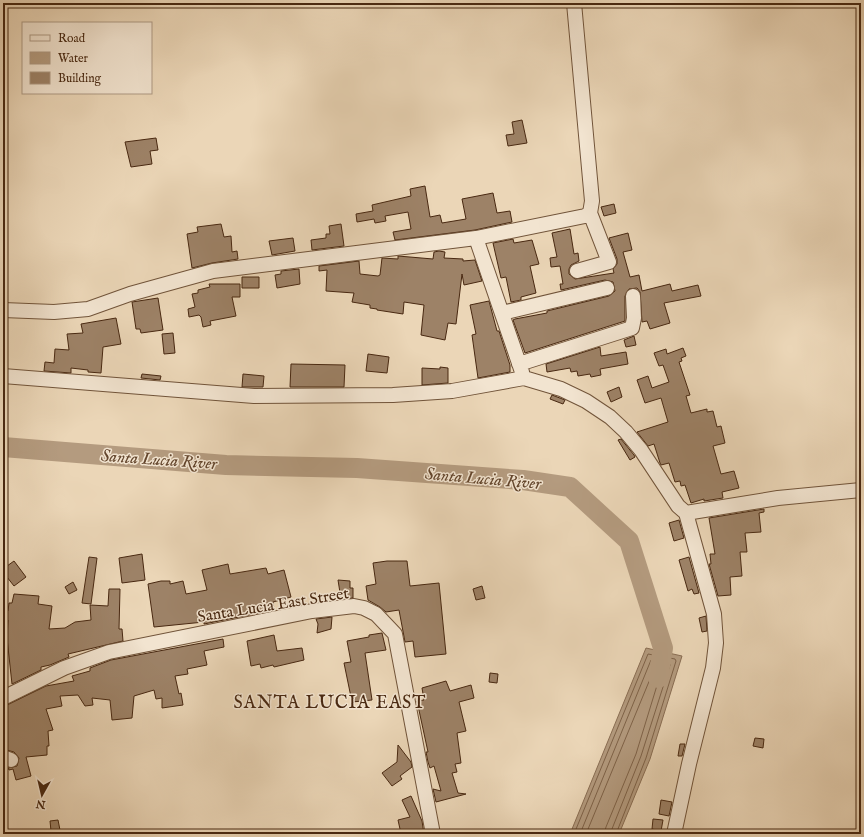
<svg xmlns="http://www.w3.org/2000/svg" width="864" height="837" font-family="'IM FELL English',serif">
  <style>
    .water { fill: #b49b7f; stroke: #896d53 }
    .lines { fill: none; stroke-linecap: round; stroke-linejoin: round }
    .shore { stroke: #7e6248; stroke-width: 1 }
    .river { stroke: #b49b7f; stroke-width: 20 }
    .building { fill: #9d8267; stroke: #482811 }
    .minor-casing { stroke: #71543a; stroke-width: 16 }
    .minor { stroke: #f2e4d0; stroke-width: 14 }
    .labels { text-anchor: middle; stroke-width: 3; stroke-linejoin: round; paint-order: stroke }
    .street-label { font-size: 16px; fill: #482811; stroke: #f2e4d0 }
    .water-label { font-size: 17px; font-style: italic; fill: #63452c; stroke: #f2e4d0 }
    .quarter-label { font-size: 18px; letter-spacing: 1px; fill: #482811; stroke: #f2e4d0 }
  </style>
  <rect width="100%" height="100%" fill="#ebd6b7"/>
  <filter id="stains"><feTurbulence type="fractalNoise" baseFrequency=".005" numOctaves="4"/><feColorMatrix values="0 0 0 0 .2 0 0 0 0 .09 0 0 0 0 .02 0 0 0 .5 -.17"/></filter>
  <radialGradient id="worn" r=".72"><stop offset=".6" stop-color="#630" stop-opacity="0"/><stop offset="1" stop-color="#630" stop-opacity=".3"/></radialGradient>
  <path class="water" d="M 646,648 L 682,656 L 650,759 L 619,834 L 570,834 Z"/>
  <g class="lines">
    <path class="shore" d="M 574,834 L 648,654 L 675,659 L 676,661 L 646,758 L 616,834
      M 580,834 L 651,660 L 669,662 L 670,665 L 641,756 L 610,834
      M 586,834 L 655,667 L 661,667 L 662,669 L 636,754 L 606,827 L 604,834"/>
    <path class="river" d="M 3,447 L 226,465 L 357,468 L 523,480 L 570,487 L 629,541 L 663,648 L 658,678"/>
  </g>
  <path class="building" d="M 522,120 L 527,143 L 508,146 L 506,135 L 514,134 L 512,122 Z
    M 156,138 L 158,150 L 150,151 L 152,164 L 131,167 L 125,142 Z
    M 425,186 L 430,217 L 440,215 L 442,223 L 466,219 L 462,199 L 493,193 L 497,213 L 510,211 L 512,222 L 475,230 L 395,240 L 393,232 L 411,229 L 408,212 L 385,216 L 386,221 L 375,223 L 374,219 L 357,222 L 356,214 L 373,211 L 372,205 L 411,196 L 410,189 Z
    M 614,204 L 616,213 L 604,216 L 601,207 Z
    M 221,224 L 224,237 L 231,236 L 232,252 L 237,251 L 238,259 L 212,263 L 192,268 L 187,234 L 198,232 L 197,227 Z
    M 341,224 L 344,246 L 312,250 L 311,240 L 326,238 L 326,234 L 330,234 L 329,226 Z
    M 570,229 L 574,254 L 578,253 L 579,261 L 571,265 L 569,269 L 569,274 L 575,279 L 614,273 L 613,269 L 617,264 L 617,259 L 609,238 L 628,233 L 632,250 L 623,252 L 630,277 L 639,275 L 642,291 L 670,284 L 672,291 L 698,285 L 701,296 L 664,303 L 670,323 L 650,329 L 647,321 L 642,322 L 640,292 L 637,288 L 629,289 L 625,296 L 625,321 L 525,353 L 513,320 L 515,319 L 547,313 L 547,311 L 609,296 L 615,291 L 613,282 L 605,280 L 561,290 L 560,284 L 563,284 L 560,266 L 551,267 L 550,258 L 557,257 L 552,233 Z
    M 293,238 L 295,251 L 272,255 L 269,241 Z
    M 513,239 L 514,243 L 532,240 L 539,264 L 530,266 L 536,293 L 521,297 L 521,300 L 511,302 L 506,277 L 501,278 L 493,243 Z
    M 439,251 L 445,252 L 444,258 L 463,259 L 463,261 L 475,260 L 482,281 L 464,285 L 462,274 L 456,324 L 448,323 L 445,340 L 421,335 L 424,305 L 404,302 L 403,314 L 377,310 L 377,309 L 370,308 L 370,305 L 352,302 L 354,293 L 326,291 L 327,270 L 319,271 L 319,266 L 359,261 L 360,274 L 378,276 L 380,275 L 382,258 L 398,259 L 398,256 L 433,259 L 434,252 Z
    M 299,269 L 300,284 L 277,288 L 275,275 L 281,274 L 281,271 Z
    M 242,277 L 259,277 L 259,288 L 242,288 Z
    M 209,284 L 240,284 L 240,297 L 232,297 L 236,316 L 210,321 L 211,325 L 203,327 L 201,317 L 199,315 L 189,317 L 188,309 L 195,307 L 192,294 L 198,293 L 198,290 L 210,287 Z
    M 158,298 L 163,330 L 141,333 L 140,329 L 136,329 L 132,302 Z
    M 489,301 L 497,331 L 499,331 L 510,365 L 510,372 L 478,378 L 472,335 L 476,334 L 470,305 Z
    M 116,318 L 121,344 L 103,347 L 101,373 L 88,372 L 88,370 L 71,368 L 71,373 L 44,371 L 45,362 L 54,363 L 55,349 L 69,350 L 67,334 L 83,333 L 81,324 Z
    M 173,333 L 175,353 L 164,354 L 162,334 Z
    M 634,336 L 636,345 L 626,347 L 624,340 Z
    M 600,347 L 601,356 L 626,352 L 628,364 L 600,369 L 601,375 L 591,377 L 590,374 L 578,376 L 577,371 L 571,372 L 570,368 L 547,372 L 546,364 Z
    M 683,348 L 686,356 L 681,358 L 682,361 L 679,362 L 690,395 L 686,396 L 691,413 L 707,409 L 707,412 L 713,411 L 717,427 L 721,426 L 725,443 L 713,446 L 721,474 L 734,471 L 739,488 L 722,492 L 723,498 L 704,501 L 704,499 L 691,503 L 685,485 L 681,486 L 680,481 L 675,482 L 669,463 L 661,465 L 660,463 L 654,444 L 648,446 L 637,432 L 668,422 L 661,398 L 645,403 L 637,380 L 648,376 L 652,388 L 669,382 L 663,365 L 659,366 L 654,353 L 666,349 L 667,354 Z
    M 368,354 L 389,357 L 387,373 L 366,371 Z
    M 291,364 L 345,365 L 344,387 L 290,387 Z
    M 440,367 L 448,368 L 448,383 L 422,385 L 422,368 L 440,369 Z
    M 142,374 L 161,376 L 160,380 L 141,378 Z
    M 243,374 L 264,376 L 263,387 L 242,387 Z
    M 619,387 L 622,397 L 611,402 L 607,392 Z
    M 552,395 L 565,400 L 563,404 L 550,399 Z
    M 621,439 L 634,455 L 635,457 L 630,460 L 618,440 Z
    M 764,509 L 764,512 L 759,513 L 761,532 L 745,533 L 747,552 L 740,552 L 742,576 L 730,577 L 731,595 L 718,596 L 709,564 L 711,564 L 710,554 L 715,554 L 709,518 Z
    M 679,520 L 684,538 L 674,541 L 669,523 Z
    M 142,554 L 145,580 L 122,583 L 119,558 Z
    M 89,557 L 97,558 L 91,604 L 82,603 Z
    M 689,557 L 699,593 L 694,594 L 692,589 L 688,591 L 679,560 Z
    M 14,561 L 26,577 L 14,586 L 3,572 L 3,569 Z
    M 387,561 L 407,561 L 410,586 L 439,583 L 446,654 L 415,657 L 413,641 L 405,642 L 399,610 L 386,612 L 380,607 L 368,600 L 366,586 L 376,584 L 373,563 Z
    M 228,564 L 230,574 L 266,568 L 268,574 L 284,570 L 291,597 L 273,602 L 274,610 L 204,624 L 204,622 L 154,627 L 148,584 L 161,581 L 170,581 L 170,584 L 183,581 L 186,594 L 207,590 L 202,570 Z
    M 338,580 L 350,581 L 350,588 L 353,588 L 353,598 L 341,599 Z
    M 73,582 L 77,590 L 69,594 L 65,587 Z
    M 482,586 L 485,598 L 476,600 L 473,589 Z
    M 109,589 L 120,589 L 119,629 L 122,629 L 123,641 L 68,654 L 69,657 L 50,665 L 41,667 L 41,670 L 12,684 L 7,638 L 8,620 L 4,620 L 4,611 L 8,611 L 9,603 L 12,603 L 14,594 L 39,596 L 38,604 L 52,606 L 49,629 L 65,628 L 75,622 L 91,620 L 90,605 L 108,606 Z
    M 706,616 L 707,631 L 702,632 L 699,618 Z
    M 332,617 L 331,629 L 317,633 L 318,624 L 316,619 Z
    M 382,633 L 386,650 L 365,653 L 372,700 L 352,702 L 344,663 L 351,662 L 347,641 L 369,637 L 369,635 Z
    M 274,635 L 277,651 L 302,648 L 304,660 L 274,667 L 273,665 L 261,668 L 260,664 L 251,666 L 247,641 Z
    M 223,639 L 224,647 L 204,651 L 207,665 L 187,669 L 188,674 L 175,676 L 179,694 L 181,693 L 183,705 L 162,708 L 162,698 L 156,699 L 154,690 L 134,696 L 132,718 L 112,720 L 110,700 L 92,698 L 93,705 L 85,706 L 78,695 L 60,696 L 62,706 L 46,709 L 53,730 L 48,731 L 49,746 L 47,746 L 47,755 L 26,757 L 31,776 L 16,780 L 13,769 L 9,770 L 8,768 L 17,766 L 19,758 L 14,752 L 3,749 L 3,710 L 7,709 L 5,706 L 46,686 L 74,681 L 72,676 L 90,671 L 90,668 L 111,660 Z
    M 490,673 L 498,674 L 497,683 L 489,682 Z
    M 446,681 L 450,691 L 471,685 L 474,698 L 459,702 L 466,731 L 457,733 L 461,763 L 455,764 L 457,772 L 452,773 L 458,793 L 466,794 L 436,802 L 433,789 L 441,791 L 434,766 L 430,768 L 428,762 L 426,752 L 428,752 L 417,701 L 424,700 L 422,688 Z
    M 755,738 L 764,739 L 763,748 L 753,746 Z
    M 680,744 L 685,744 L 682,756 L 678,756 Z
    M 398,745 L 411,762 L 412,767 L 400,776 L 402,779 L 392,786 L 382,773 L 397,762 Z
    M 411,796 L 422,821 L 424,834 L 402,834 L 400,829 L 398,820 L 410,817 L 402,800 Z
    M 661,800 L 672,802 L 669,816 L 659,814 Z
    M 653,819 L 663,820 L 661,831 L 652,829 Z
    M 58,820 L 60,830 L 51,831 L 50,821 Z"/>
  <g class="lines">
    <defs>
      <path id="minor" d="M 476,238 L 522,372
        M 577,271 L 609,262 L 590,213
        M 3,310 L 54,312 L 88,309 L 130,294 L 213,271 L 476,238 L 585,216 L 590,213 L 592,201 L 574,3
        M 502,313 L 607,288
        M 519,364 L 632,328 L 634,318 L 633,296
        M 3,376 L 254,396 L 393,395 L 452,391 L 524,378 L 561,389 L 586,401 L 610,417 L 626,432 L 641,450 L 678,506 L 686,513 L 778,498 L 861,490
        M 3,698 L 64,668 L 109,652 L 312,611 L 354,606 L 364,608 L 376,614 L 395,634 L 433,834
        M 3,757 L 11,760
        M 674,834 L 689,764 L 713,668 L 716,643 L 714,614 L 686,513"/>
    </defs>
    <use href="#minor" class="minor-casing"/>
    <use href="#minor" class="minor"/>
  </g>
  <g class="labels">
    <g class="street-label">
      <text transform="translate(273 604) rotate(-9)" y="6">Santa Lucia East Street</text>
    </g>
    <g class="water-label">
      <text transform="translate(159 459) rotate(4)" y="6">Santa Lucia River</text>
      <text transform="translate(483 478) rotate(5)" y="6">Santa Lucia River</text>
    </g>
    <g class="quarter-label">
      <text x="330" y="708">SANTA LUCIA EAST</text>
    </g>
  </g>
  <rect width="864" height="837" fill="none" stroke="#ebd6b7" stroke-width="16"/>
  <rect x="4" y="4" width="856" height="829" fill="none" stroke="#482811" stroke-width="2"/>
  <rect x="8" y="8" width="848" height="821" fill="none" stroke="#482811"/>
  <rect x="22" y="22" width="130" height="72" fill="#f2e4d0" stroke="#ae9984"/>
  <rect x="30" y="35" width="20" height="6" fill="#f2e4d0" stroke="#ae9984"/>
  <text x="58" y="42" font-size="12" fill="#482811">Road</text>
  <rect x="30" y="52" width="20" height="12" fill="#b49b7f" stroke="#ae9984"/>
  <text x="58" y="62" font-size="12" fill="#482811">Water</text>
  <rect x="30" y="72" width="20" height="12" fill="#9d8267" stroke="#ae9984"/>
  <text x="58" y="82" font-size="12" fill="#482811">Building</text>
  <g transform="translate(42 795) rotate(188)" stroke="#f2e4d0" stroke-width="3" paint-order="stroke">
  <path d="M0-3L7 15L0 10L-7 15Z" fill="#482811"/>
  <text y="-6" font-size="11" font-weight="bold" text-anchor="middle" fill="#482811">N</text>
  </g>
  <rect width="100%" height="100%" filter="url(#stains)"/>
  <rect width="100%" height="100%" fill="url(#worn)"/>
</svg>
